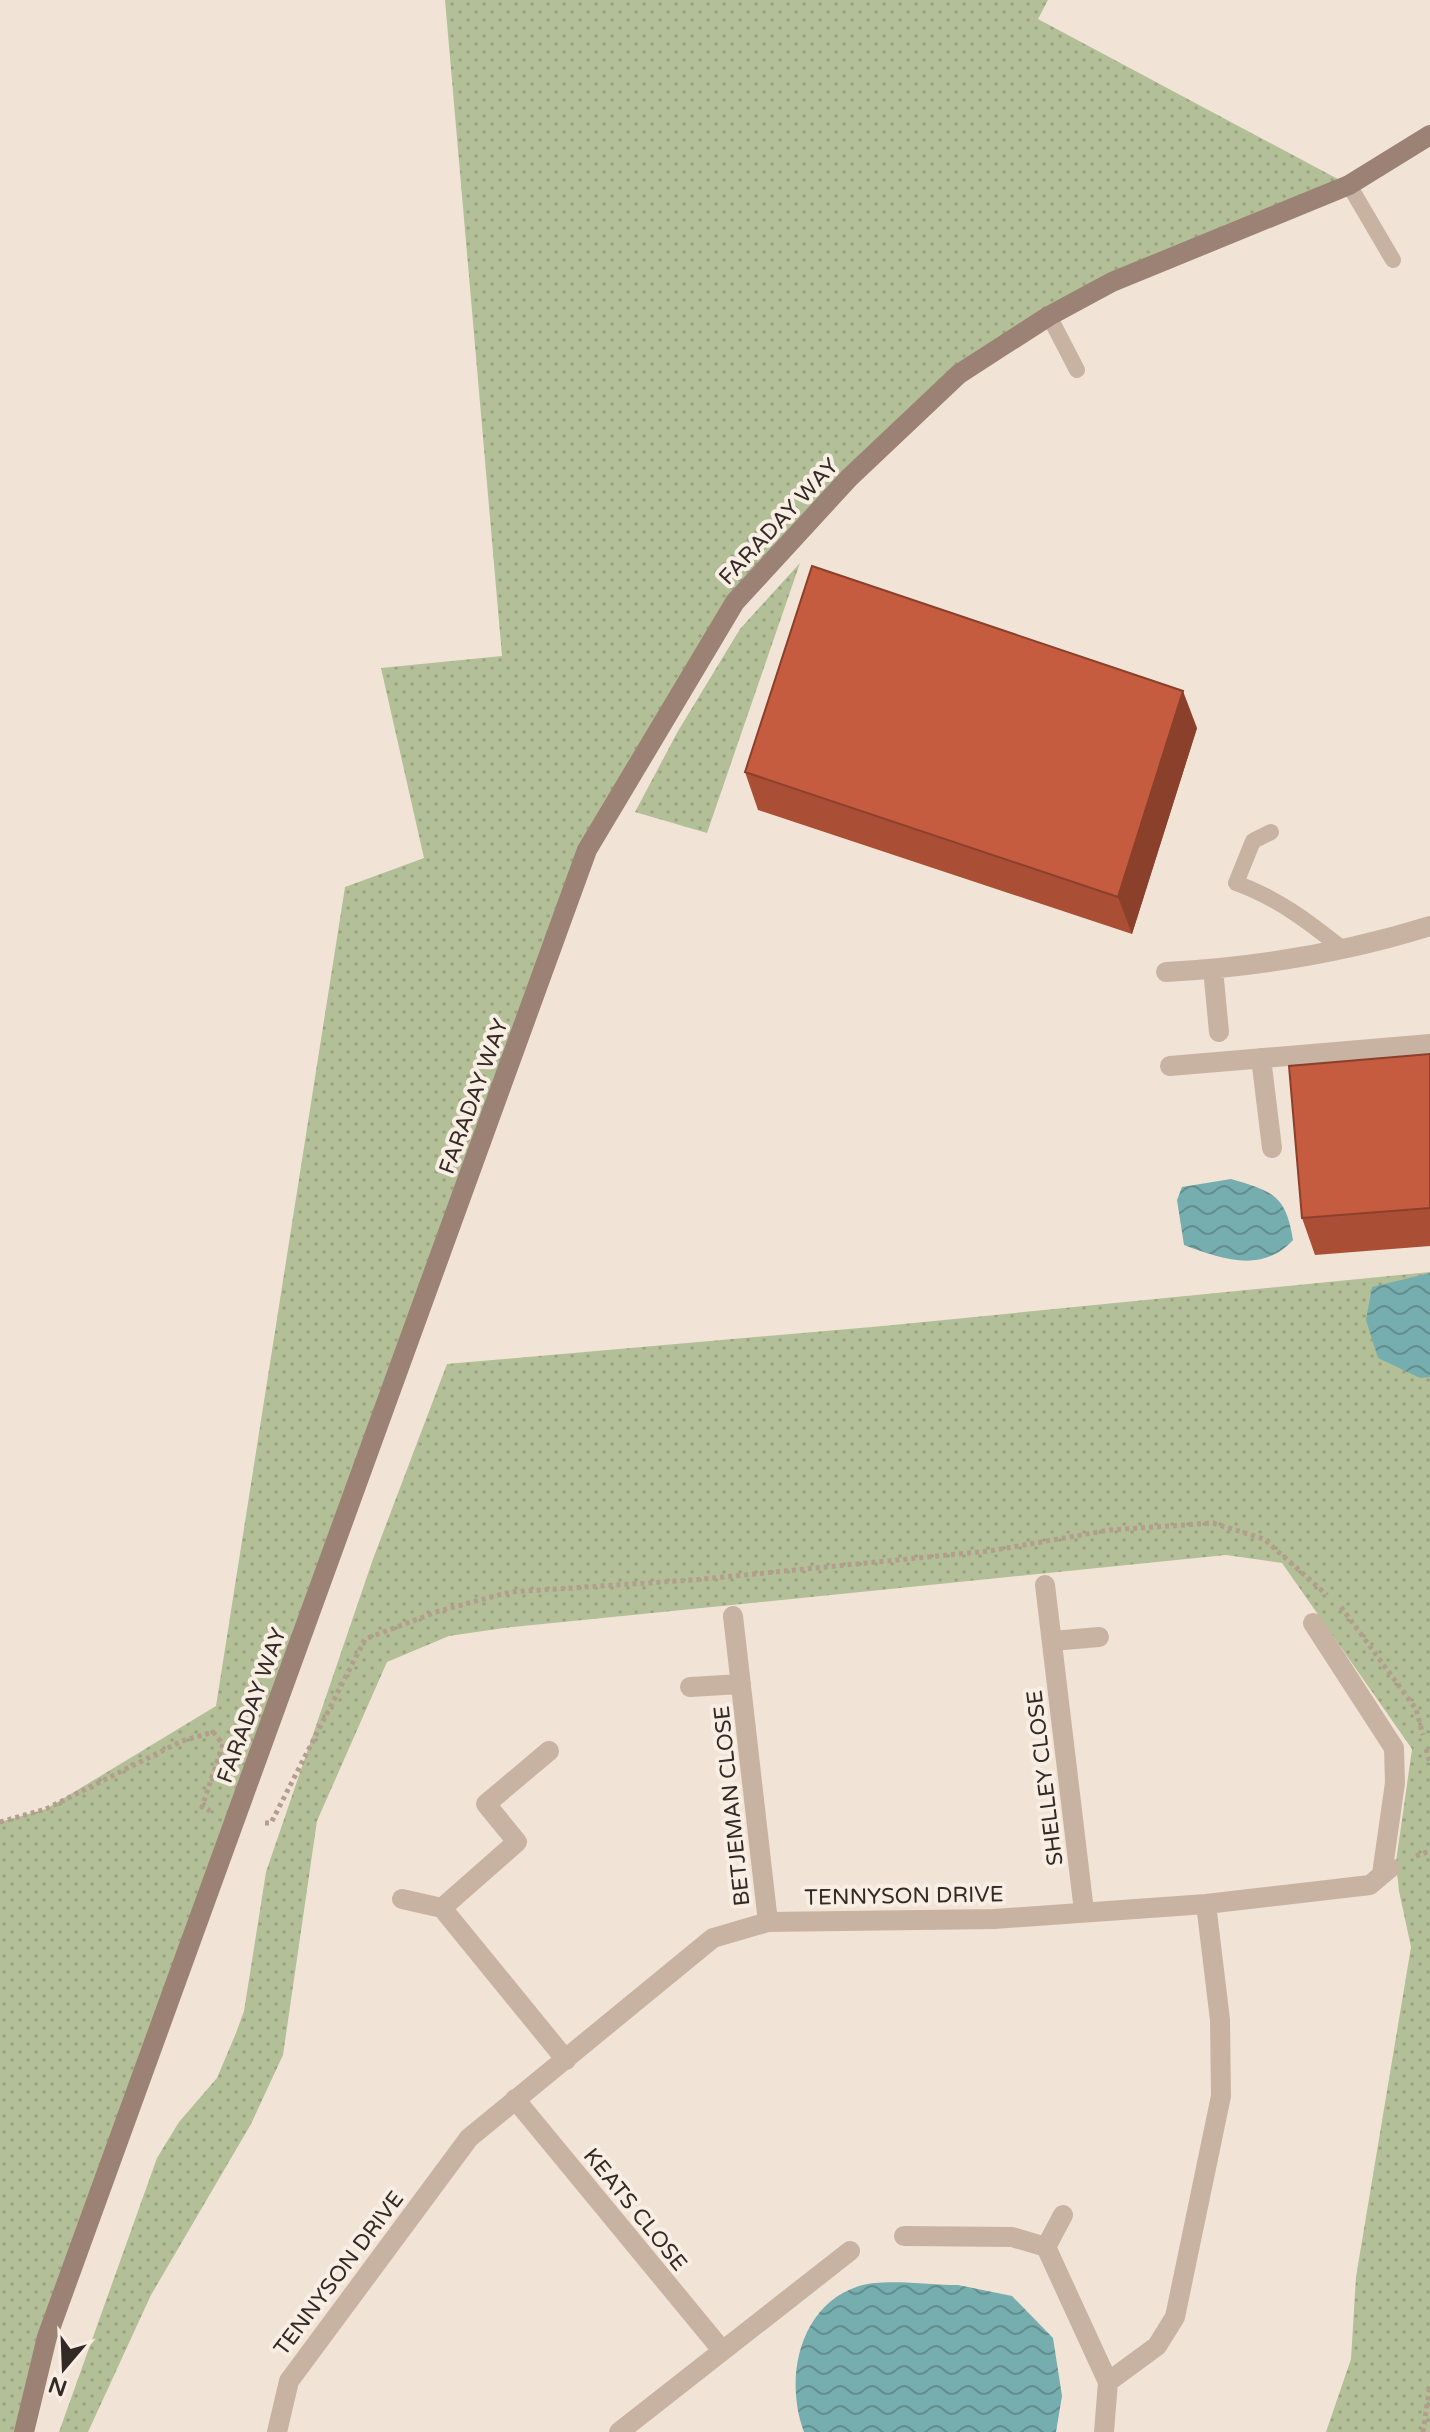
<svg xmlns="http://www.w3.org/2000/svg" width="1430" height="2432" font-family="'Varela Round',sans-serif">
  <style>
    .green { fill: url(#green-dots) }
    .water { fill: url(#water-waves) }
    .lines { fill: none; stroke-linecap: round; stroke-linejoin: round }
    .path { stroke: #b49d8e; stroke-width: 5; stroke-dasharray: 4 4; stroke-linecap: butt }
    .lane { stroke: #c8b3a3; stroke-width: 16 }
    .street { stroke: #c8b3a3; stroke-width: 20 }
    .secondary { stroke: #9c8275; stroke-width: 20 }
    .wall { fill: #aa4f36 }
    .shaded-wall { fill: #8b402c }
    .building { fill: #c65c3f; stroke: #8b402c; stroke-width: 2 }
    .labels { text-anchor: middle; stroke-width: 8; stroke-linejoin: round; paint-order: stroke }
    .street-label { font-size: 22px; fill: #332925; stroke: #f9eee3 }
  </style>
  <defs>
    <pattern id="green-dots" width="8" height="8" patternUnits="userSpaceOnUse" patternTransform="scale(2)"><rect width="8" height="8" fill="#b3bf97"/><path d="M2 2h.1M6 6h.1" fill="none" stroke="#9aa482" stroke-width="1.8" stroke-linecap="round"/></pattern>
    <pattern id="water-waves" width="16" height="10" patternUnits="userSpaceOnUse" patternTransform="scale(2)"><rect width="16" height="10" fill="#76adae"/><path d="M0 5q4-4 8 0t8 0" fill="none" stroke="#618d8d"/></pattern>
  </defs>
  <rect width="100%" height="100%" fill="#f1e4d7"/>
  <path class="green" d="M 445,0 L 1048,0 L 1038,19 L 1349,185 L 1183,252 L 959,374 L 766,566 L 587,850 L 47,2337 L 24,2432 L 0,2432 L 0,1822 L 46,1809 L 216,1706 L 345,887 L 424,858 L 381,668 L 502,656 Z
    M 800,563 L 707,833 L 635,812 L 678,731 L 740,629 Z
    M 1430,1272 L 1430,2432 L 1326,2432 L 1351,2359 L 1356,2277 L 1411,1947 L 1399,1891 L 1396,1862 L 1412,1749 L 1282,1563 L 1226,1555 L 504,1628 L 449,1636 L 387,1662 L 317,1821 L 283,2055 L 251,2124 L 151,2295 L 88,2432 L 59,2432 L 157,2158 L 179,2122 L 217,2078 L 236,2033 L 244,2011 L 266,1872 L 373,1559 L 447,1364 L 883,1326 Z"/>
  <path class="water" d="M 1231,1179 C 1272,1191 1286,1195 1293,1240 C 1262,1274 1222,1259 1184,1245 L 1177,1200 L 1182,1187 Z
    M 1430,1273 L 1430,1377 L 1420,1378 L 1378,1358 L 1366,1320 L 1372,1287 Z
    M 958,2285 L 1012,2296 L 1053,2338 L 1062,2396 L 1056,2432 L 804,2432 C 784,2379 799,2305 859,2286 C 884,2278 931,2285 958,2285 Z"/>
  <g class="lines">
    <path class="path" d="M 1341,1607 L 1416,1709 L 1423,1735
      M 1426,1749 L 1430,1763
      M 0,1822 L 46,1809 L 182,1741 L 213,1732 L 223,1744 L 202,1807 L 210,1811
      M 265,1823 L 271,1823 L 365,1639 L 439,1611 L 510,1592 L 693,1580 L 989,1551 L 1110,1530 L 1213,1523 L 1264,1539 L 1327,1595
      M 1416,1856 L 1430,1851
      M 1423,2432 L 1430,2385"/>
    <path class="lane" d="M 1349,185 L 1393,260
      M 1049,316 L 1077,370
      M 1271,832 L 1253,841 L 1236,883 C 1278,898 1310,923 1344,950"/>
    <path class="street" d="M 1213,969 L 1219,1032
      M 1166,972 C 1256,967 1344,953 1430,926
      M 1261,1058 L 1272,1148
      M 1170,1066 L 1430,1044
      M 1045,1585 L 1084,1911
      M 733,1616 L 768,1922
      M 1313,1623 L 1394,1748 L 1395,1783 L 1382,1874
      M 1052,1641 L 1099,1637
      M 690,1687 L 741,1684
      M 402,1899 L 442,1908 L 566,2060
      M 1206,1904 L 1370,1885 L 1390,1868
      M 442,1908 L 517,1842 L 486,1804 L 549,1751
      M 515,2099 L 721,2349
      M 1063,2215 L 1046,2247 L 1108,2382
      M 904,2236 L 1012,2237 L 1046,2247
      M 277,2432 L 289,2381 L 469,2138 L 713,1938 L 768,1922 L 994,1919 L 1206,1904 L 1220,2020 L 1221,2096 L 1175,2317 L 1157,2346 L 1108,2382 L 1104,2432
      M 619,2432 L 850,2251"/>
    <path class="secondary" d="M 24,2432 L 47,2337 L 587,850 L 735,602 L 849,478 L 959,374 L 1049,316 L 1112,282 L 1349,185 L 1430,135"/>
  </g>
  <path class="wall" d="M 1197,728 L 1132,934 L 758,810 L 745,772 Z
    M 1430,1054 L 1430,1246 L 1315,1255 L 1302,1218 Z"/>
  <path class="shaded-wall" d="M 1183,691 L 1197,728 L 1132,934 L 1118,897 Z"/>
  <path class="building" d="M 812,566 L 1183,691 L 1118,897 L 745,772 Z
    M 1430,1054 L 1430,1208 L 1302,1218 L 1289,1066 Z"/>
  <g class="labels">
    <g class="street-label">
      <text transform="translate(778 521) rotate(-47)" y="8">FARADAY WAY</text>
      <text transform="translate(473 1096) rotate(-70)" y="8">FARADAY WAY</text>
      <text transform="translate(251 1705) rotate(-70)" y="8">FARADAY WAY</text>
      <text transform="translate(1044 1778) rotate(-97)" y="8">SHELLEY CLOSE</text>
      <text transform="translate(731 1806) rotate(-96)" y="8">BETJEMAN CLOSE</text>
      <text transform="translate(904 1895) rotate(-1)" y="8">TENNYSON DRIVE</text>
      <text transform="translate(636 2209) rotate(51)" y="8">KEATS CLOSE</text>
      <text transform="translate(338 2273) rotate(-53)" y="8">TENNYSON DRIVE</text>
    </g>
  </g>
  <g transform="translate(64 2368) rotate(199)" stroke="#f9eee3" stroke-width="6" paint-order="stroke">
  <path d="M0-6L14 30L0 20L-14 30Z" fill="#332925"/>
  <text y="-12" font-size="22" font-weight="bold" text-anchor="middle" fill="#332925">N</text>
  </g>
</svg>
